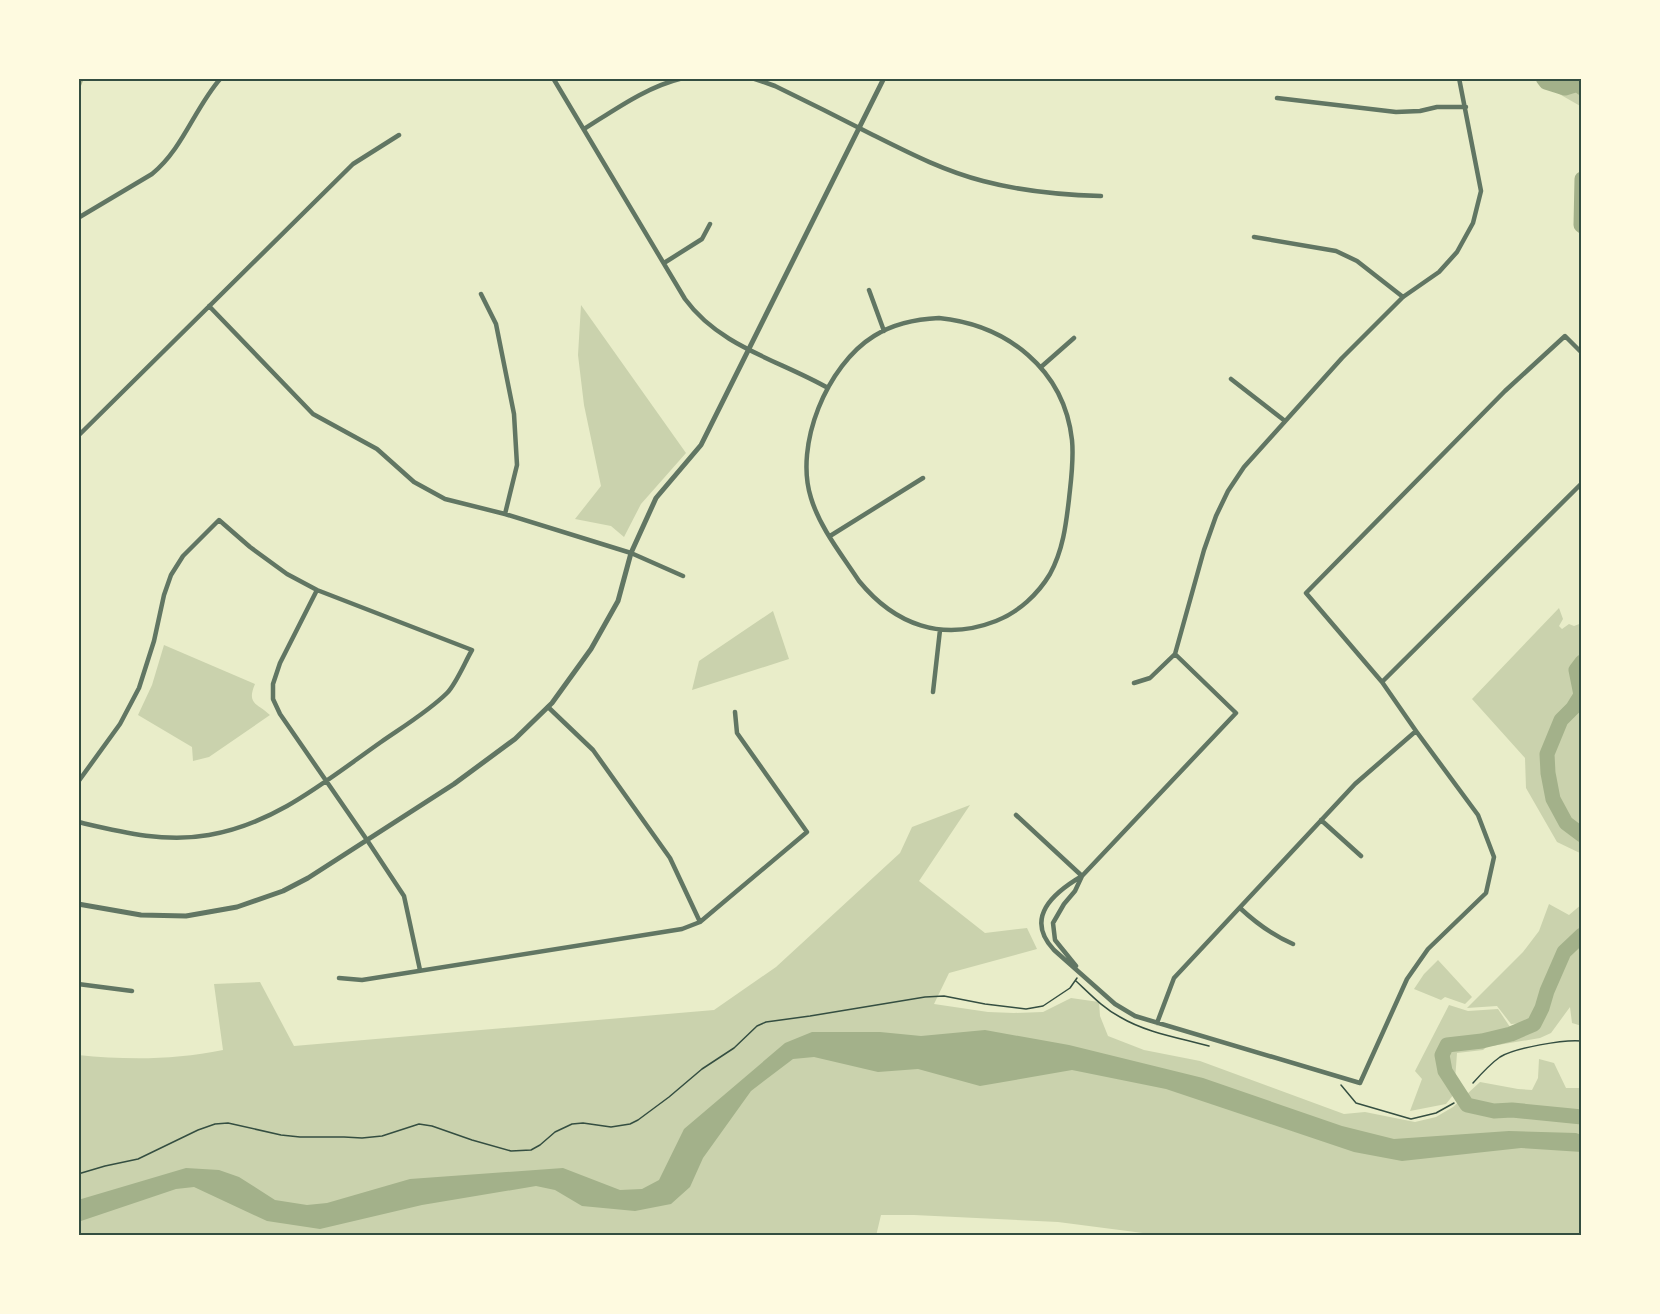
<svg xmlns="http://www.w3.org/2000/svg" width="1660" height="1314" font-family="'Asap Condensed',sans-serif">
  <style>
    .green { fill: #cad2ad }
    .water { fill: #a3b18a }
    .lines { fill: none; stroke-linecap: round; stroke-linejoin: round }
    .stream { stroke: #a3b18a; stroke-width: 2 }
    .river { stroke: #a3b18a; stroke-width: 15 }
    .path { stroke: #344e41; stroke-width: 1.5 }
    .minor { stroke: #617663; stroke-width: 4.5 }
    .tertiary { stroke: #617663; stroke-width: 5 }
    .neatline { fill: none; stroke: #344e41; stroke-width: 2 }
  </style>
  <rect width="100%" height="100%" fill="#e9edc9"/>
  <path class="green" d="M 1563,78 L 1582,78 L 1582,107 L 1554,91 Z
    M 581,305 L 686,453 L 641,504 L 624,537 L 611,526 L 575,519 L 601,486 L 584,405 L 578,355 Z
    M 1559,608 L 1563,619 L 1559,626 L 1562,629 L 1569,624 L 1574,626 L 1582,623 L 1582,854 L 1557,842 L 1526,788 L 1525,758 L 1472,699 Z
    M 773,611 L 789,659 L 692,690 L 699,661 Z
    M 164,645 L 255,684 C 246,705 258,703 270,715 L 209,757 L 193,761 L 192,747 L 138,715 L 152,685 Z
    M 970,805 L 919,881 L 985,933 L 1027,928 L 1037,949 L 949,973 L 934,1004 L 988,1012 L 1014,1013 L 1043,1012 L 1071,998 L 1099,1002 L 1100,1016 L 1108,1036 L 1144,1050 L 1200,1061 L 1344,1114 L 1365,1112 L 1415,1122 L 1436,1117 L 1453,1107 L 1480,1082 L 1518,1089 L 1532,1090 L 1538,1078 L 1539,1059 L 1554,1063 L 1566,1088 L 1582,1088 L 1582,1236 L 1166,1236 L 1058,1222 L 914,1215 L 881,1215 L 876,1236 L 167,1236 L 159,1235 L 78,1236 L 78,1055 C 127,1060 174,1060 223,1050 L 214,984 L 260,982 L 294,1046 L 714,1010 L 776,967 L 900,853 L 912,827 Z
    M 1549,904 L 1569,915 L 1582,904 L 1582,1026 L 1572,1023 L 1570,1007 L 1551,1033 L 1540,1038 L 1492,1046 L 1513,1027 L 1525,1023 L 1511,1024 L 1497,1006 L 1467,1008 L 1523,952 L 1539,931 Z
    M 1438,960 L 1472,997 L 1465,1004 L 1445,997 L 1441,1000 L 1414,989 L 1424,974 Z
    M 1449,1005 L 1468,1011 L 1498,1009 L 1510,1027 L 1483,1050 L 1457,1053 L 1454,1094 L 1446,1104 L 1410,1111 L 1422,1079 L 1415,1071 Z"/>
  <path class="water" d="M 985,1030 L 1069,1045 L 1203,1078 L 1342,1126 L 1394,1139 L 1509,1131 L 1576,1133 L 1582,1135 L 1582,1152 L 1521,1148 L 1402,1161 L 1354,1152 L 1166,1089 L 1072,1070 L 980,1086 L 918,1069 L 878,1072 L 814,1057 L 793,1059 L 751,1091 L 703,1158 L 690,1187 L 671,1204 L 635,1211 L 582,1206 L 555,1190 L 536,1186 L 422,1205 L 320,1229 L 267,1221 L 194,1187 L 176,1189 L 78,1222 L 78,1200 L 186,1168 L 219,1170 L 239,1177 L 275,1200 L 307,1205 L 327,1203 L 410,1179 L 563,1168 L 620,1190 L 642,1189 L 659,1180 L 684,1129 L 785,1043 L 812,1032 L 880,1032 L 921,1036 Z"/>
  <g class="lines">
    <path class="stream" d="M 78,91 L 83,78"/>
    <path class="river" d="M 1543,78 L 1546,82 L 1565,88 L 1578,84 L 1582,88
      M 1582,179 L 1581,225 L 1582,226
      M 1582,662 L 1576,670 L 1581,695 L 1573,708 L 1561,720 L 1547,754 L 1548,773 L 1553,799 L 1566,823 L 1582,835
      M 1582,935 L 1564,952 L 1547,991 L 1542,1008 L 1534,1024 L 1511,1034 L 1482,1041 L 1447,1045 L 1442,1055 L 1445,1071 L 1467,1105 L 1494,1111 L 1512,1110 L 1582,1117"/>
    <path class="path" d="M 1076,981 C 1090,994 1103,1008 1120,1017 C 1147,1033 1180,1038 1209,1046
      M 1473,1083 C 1481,1074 1490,1064 1500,1057 C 1515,1048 1564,1039 1582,1041
      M 1341,1085 L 1356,1103 L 1411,1119 L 1436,1113 L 1454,1103
      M 78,1174 L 105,1166 L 138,1159 L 198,1130 L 215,1124 L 228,1123 L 281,1135 L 300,1137 L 344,1137 L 362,1138 L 382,1136 L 419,1124 L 432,1126 L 472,1140 L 511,1151 L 531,1150 L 540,1145 L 555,1132 L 572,1124 L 583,1123 L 611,1127 L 630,1124 L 638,1120 L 669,1097 L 702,1069 L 734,1048 L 757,1026 L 766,1022 L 810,1016 L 925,997 L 944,996 L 985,1004 L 1026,1009 L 1043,1006 L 1070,988 L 1077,978"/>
    <path class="minor" d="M 553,78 L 685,299 C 720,347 779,360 828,388
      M 752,78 L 775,86 C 808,102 840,118 873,135 C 909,153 944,171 983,181 C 1021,191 1061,195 1101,196
      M 1277,98 L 1396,112 L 1420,111 L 1437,107 L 1466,107
      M 584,129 C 616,109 646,87 683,78
      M 78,218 L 152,174 C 183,149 195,107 221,78
      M 1254,237 L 1336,251 L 1357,261 L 1403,297
      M 664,263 L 702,239 L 710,224
      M 869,290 L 884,331
      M 481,294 L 496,324 L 514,414 L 517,465 L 505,514
      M 209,306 L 313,414 L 377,449 L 414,482 L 445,499 L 505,514 L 631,553 L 683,576
      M 939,318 C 1007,325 1064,369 1072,440 C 1074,460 1071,480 1069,499 C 1066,525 1063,550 1050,574 C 1038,594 1019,612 996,621 C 942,642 895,625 859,581 C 842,555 820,528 811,498 C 794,445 827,365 874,336 C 893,324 916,319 939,318 Z
      M 1041,367 L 1074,338
      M 1231,379 L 1285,421
      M 78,436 L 353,164 L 399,135
      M 830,536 L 923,478
      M 317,590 L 280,663 L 273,684 L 273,699 L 280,714 L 367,840 L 404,896 L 420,970
      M 1175,654 L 1236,713 L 1082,876 C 1053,893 1024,918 1054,950 L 1115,1004 L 1135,1016 L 1360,1083 L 1407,979 L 1428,949 L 1486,893 L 1494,857 L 1478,815 L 1416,731 L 1382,682 L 1306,593 L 1505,391 L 1565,336 L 1582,353
      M 1175,654 L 1204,550 L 1216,516 L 1228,491 L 1244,467 L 1342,358 L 1403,297 L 1439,272 L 1457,252 L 1473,223 L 1481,191 L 1459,78
      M 1382,682 L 1582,483
      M 1134,683 L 1150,678 L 1175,654
      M 933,692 L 940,630
      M 548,707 L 593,750 L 670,858 L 700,922
      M 78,782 L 120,724 L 139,688 L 154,641 L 164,595 L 171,575 L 183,556 L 219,520 L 250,547 L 287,574 L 317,590 L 472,650 C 465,662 456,684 447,693 C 429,711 401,728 381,742 C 327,780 275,824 209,835 C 164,843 121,832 78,822
      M 1016,815 L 1082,876
      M 1321,820 L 1361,856
      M 1240,908 C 1256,923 1272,935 1293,944
      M 1076,966 L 1055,940 L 1053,923 L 1064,904 L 1075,891 L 1082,876
      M 339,978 L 362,980 L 682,929 L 700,922 L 807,832 L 737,733 L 735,712
      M 78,984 L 132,991
      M 1157,1023 L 1174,978 L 1355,784 L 1416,731"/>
    <path class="tertiary" d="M 78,904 L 141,915 L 186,916 L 237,907 L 283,891 L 308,878 L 454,784 L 515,739 L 552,703 L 591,649 L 618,601 L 631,553 L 656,498 L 701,445 L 884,78"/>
  </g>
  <rect width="1660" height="1314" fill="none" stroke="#fefae0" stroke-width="159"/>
  <rect x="80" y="80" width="1500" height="1154" class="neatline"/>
</svg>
